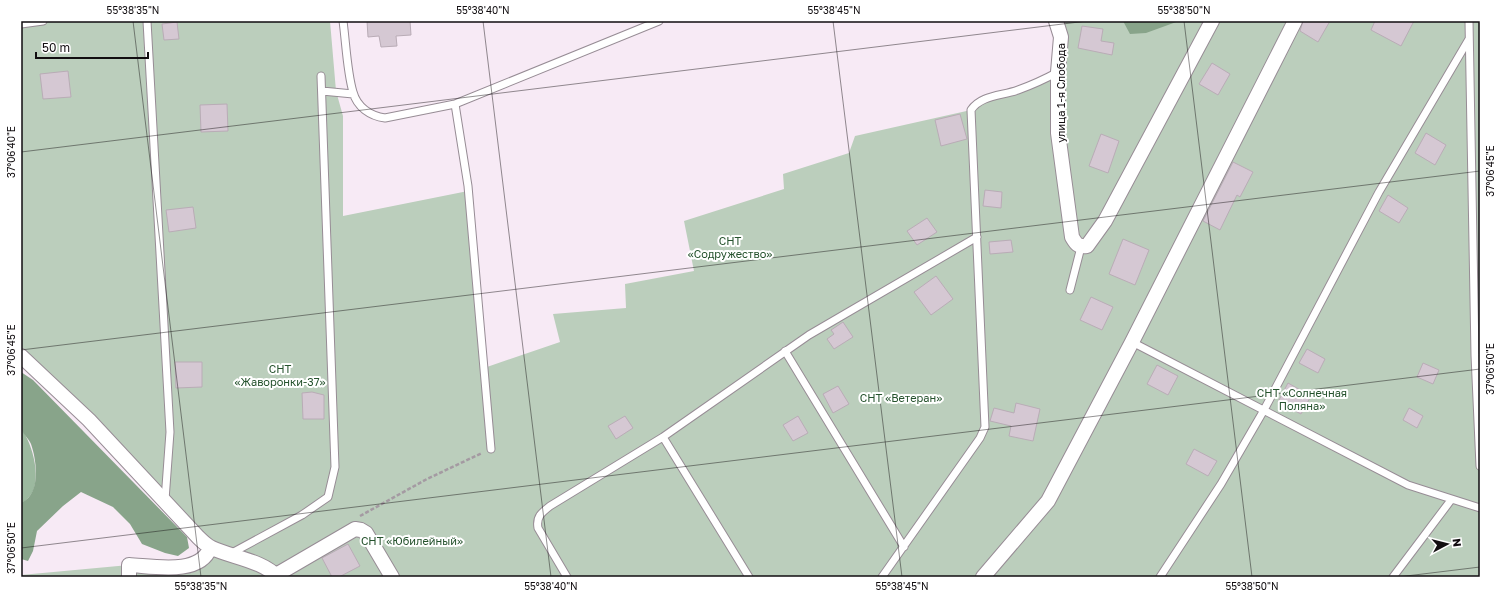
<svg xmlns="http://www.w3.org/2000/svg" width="1501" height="598" font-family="'Golos Text',sans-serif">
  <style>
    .green { fill: #bbcebc }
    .forest { fill: #9cb99f }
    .water { fill: #88a48a }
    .building { fill: #d5c8d3; stroke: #b9acb6 }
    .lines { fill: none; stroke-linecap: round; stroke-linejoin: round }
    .lane-casing { stroke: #978c95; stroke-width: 9 }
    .street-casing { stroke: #978c95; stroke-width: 16 }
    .path { stroke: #a49aa2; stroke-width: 2.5; stroke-dasharray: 4 2; stroke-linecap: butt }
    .lane { stroke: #fff; stroke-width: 7 }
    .street { stroke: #fff; stroke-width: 14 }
    .ticks { fill: none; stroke: #110d10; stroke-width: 1; stroke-opacity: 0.45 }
    .labels { text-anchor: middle; stroke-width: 4; stroke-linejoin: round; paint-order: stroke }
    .street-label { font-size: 11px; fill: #110d10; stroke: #fff }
    .park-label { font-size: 11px; fill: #25522d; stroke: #fff }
    .neatline { fill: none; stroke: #110d10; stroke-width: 1.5 }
    .ticks-label { font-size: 10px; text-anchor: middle; fill: #110d10 }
  </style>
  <rect width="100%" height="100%" fill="#f7eaf5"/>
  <path class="green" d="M 43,21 L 330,21 L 336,91 L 343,116 L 343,216 L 468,191 L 484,368 L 560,342 L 553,314 L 626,308 L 625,284 L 694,271 L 684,221 L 784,189 L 783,174 L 849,153 L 855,136 L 971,110 L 975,104 L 1058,72 L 1056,21 L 1480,21 L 1480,577 L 21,577 L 21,575 L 129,565 L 177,567 L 209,552 L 21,356 L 21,24 Z"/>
  <path class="forest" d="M 21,429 C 33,443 43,483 29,497 C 27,500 24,501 22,503 Z"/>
  <path class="water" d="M 1123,21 L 1179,21 L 1146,33 L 1130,34 Z
    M 21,372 L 33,380 L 187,537 L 189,548 L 178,556 L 165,553 L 142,544 L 130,524 L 113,507 L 81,492 L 63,506 L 37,531 L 33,551 L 28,561 L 21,559 L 21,503 C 41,495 37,461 31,444 C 29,439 22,433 21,428 C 18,418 21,385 21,372 Z"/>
  <path class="building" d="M 367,21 L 410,21 L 411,35 L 396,36 L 397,46 L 381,47 L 379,36 L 368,37 Z
    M 1303,21 L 1330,21 L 1318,42 L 1300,31 Z
    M 1375,21 L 1414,21 L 1401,46 L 1371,30 Z
    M 177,22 L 179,39 L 164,40 L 162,24 Z
    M 1082,26 L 1103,29 L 1101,41 L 1114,43 L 1112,55 L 1078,48 Z
    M 1212,63 L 1230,74 L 1218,95 L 1199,84 Z
    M 68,71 L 71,97 L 43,99 L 40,74 Z
    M 227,104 L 228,131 L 201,132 L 200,105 Z
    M 960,114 L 967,139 L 941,146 L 935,120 Z
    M 1426,133 L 1446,145 L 1435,165 L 1415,153 Z
    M 1101,134 L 1119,141 L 1108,173 L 1089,166 Z
    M 1233,162 L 1253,172 L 1240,197 L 1237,195 L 1220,230 L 1203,221 Z
    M 985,190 L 1002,192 L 1001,208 L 983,206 Z
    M 1388,195 L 1408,208 L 1399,223 L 1379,211 Z
    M 193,207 L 196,228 L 169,232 L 166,210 Z
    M 927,218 L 937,232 L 917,245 L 907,231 Z
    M 1123,239 L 1149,250 L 1135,285 L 1109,274 Z
    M 1011,240 L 1013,252 L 990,254 L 989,242 Z
    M 936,276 L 953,299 L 931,315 L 914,292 Z
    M 1091,297 L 1113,307 L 1102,330 L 1080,320 Z
    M 843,322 L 853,337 L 834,349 L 827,339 L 834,334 L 831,330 Z
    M 1307,349 L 1325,359 L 1318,373 L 1299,363 Z
    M 175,362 L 202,362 L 202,387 L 176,388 Z
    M 1423,363 L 1439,370 L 1433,384 L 1417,377 Z
    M 1157,365 L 1178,376 L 1168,395 L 1147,384 Z
    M 1288,383 L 1311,396 L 1301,414 L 1278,402 Z
    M 838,386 L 849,404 L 833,413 L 823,394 Z
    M 312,392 L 324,395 L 324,419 L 303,419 L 302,393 Z
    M 1016,403 L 1040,409 L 1033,441 L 1009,436 L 1011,426 L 990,421 L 994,408 L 1014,413 Z
    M 1409,408 L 1423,416 L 1417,428 L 1403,420 Z
    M 625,416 L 633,428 L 616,439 L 608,426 Z
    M 798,416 L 808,433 L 793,441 L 783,425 Z
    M 1194,449 L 1217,461 L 1208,476 L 1186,464 Z
    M 348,544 L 360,566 L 339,577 L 332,577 L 322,558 Z"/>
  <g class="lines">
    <defs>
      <path id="lane" d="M 147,21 L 170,432 L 165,500
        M 343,21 C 346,43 347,72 353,92 C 357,107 370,116 385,118 L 455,104 L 659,21
        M 1469,21 L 1475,355 L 1480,466
        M 21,24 L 43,21
        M 322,91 L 353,94
        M 455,104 L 468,186 L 491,449
        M 1070,290 L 1081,247
        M 1132,342 L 1408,485 L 1480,508
        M 785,351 L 904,547
        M 663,437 L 749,577
        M 230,554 L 302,515 L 328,497 L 335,467 L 321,76
        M 567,577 L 538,528 C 536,517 541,513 550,506 L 663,437 L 809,335 L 977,237
        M 882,577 L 980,438 L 985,427 L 971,110 C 981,95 1002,96 1018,90 C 1032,85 1045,79 1058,72
        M 1160,577 L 1221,484 L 1264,410 L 1379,192 L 1469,39
        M 1393,577 L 1451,500"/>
      <path id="street" d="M 1056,21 L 1061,37 L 1058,72 L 1058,133 L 1072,237 C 1076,244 1078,247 1087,246 L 1105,221 L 1212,21
        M 21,356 L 89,420 L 198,537 C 202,541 207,546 212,548 C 231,557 264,561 277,577
        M 276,575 L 355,529 L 361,530 L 366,533 L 392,577
        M 129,577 L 129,565 C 152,566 200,576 210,548
        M 983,577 L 1048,501 L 1132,342 L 1295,21"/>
    </defs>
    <use href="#lane" class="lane-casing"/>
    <use href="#street" class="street-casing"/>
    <path class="path" d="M 360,516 L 427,479 L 482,453"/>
    <use href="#lane" class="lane"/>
    <use href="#street" class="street"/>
  </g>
  <path class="ticks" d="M 133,21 L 201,577M 483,21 L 551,577M 833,21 L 902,577M 1184,21 L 1252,577M 21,152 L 1087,21M 21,350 L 1480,171M 21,548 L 1480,369M 1398,577 L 1480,567"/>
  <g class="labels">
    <g class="street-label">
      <text transform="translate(1061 93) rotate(-90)" y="4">улица 1-я Слобода</text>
    </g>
    <g class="park-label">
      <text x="730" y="245">СНТ<tspan x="730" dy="13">«Содружество»</tspan></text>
      <text x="280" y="373">СНТ<tspan x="280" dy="13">«Жаворонки-37»</tspan></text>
      <text x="1302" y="397">СНТ «Солнечная<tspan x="1302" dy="13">Поляна»</tspan></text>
      <text x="901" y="402">СНТ «Ветеран»</text>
      <text x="412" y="545">СНТ «Юбилейный»</text>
    </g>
  </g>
  <rect width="1501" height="598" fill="none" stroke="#ffffff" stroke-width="44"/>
  <g transform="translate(1447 544) rotate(83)" stroke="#ffffff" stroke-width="3" paint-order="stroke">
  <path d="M0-3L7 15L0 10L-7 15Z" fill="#110d10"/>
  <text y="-6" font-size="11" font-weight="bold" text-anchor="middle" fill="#110d10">N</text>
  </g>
  <path d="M36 52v6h112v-6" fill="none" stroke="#110d10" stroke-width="2"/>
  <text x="42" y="52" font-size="12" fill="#110d10" stroke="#ffffff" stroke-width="3" paint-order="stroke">50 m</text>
  <rect x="22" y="22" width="1457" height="554" class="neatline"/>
  <g class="ticks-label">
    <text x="133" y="14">55°38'35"N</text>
    <text x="483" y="14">55°38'40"N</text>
    <text x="834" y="14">55°38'45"N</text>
    <text x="1184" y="14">55°38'50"N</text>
    <text transform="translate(11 152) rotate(-90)" y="4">37°06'40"E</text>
    <text transform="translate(1490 171) rotate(-90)" y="4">37°06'45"E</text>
    <text transform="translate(11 350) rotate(-90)" y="4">37°06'45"E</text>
    <text transform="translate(1490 369) rotate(-90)" y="4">37°06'50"E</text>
    <text transform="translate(11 548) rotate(-90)" y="4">37°06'50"E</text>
    <text x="201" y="590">55°38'35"N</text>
    <text x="551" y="590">55°38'40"N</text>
    <text x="902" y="590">55°38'45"N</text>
    <text x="1252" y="590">55°38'50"N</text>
  </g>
</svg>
